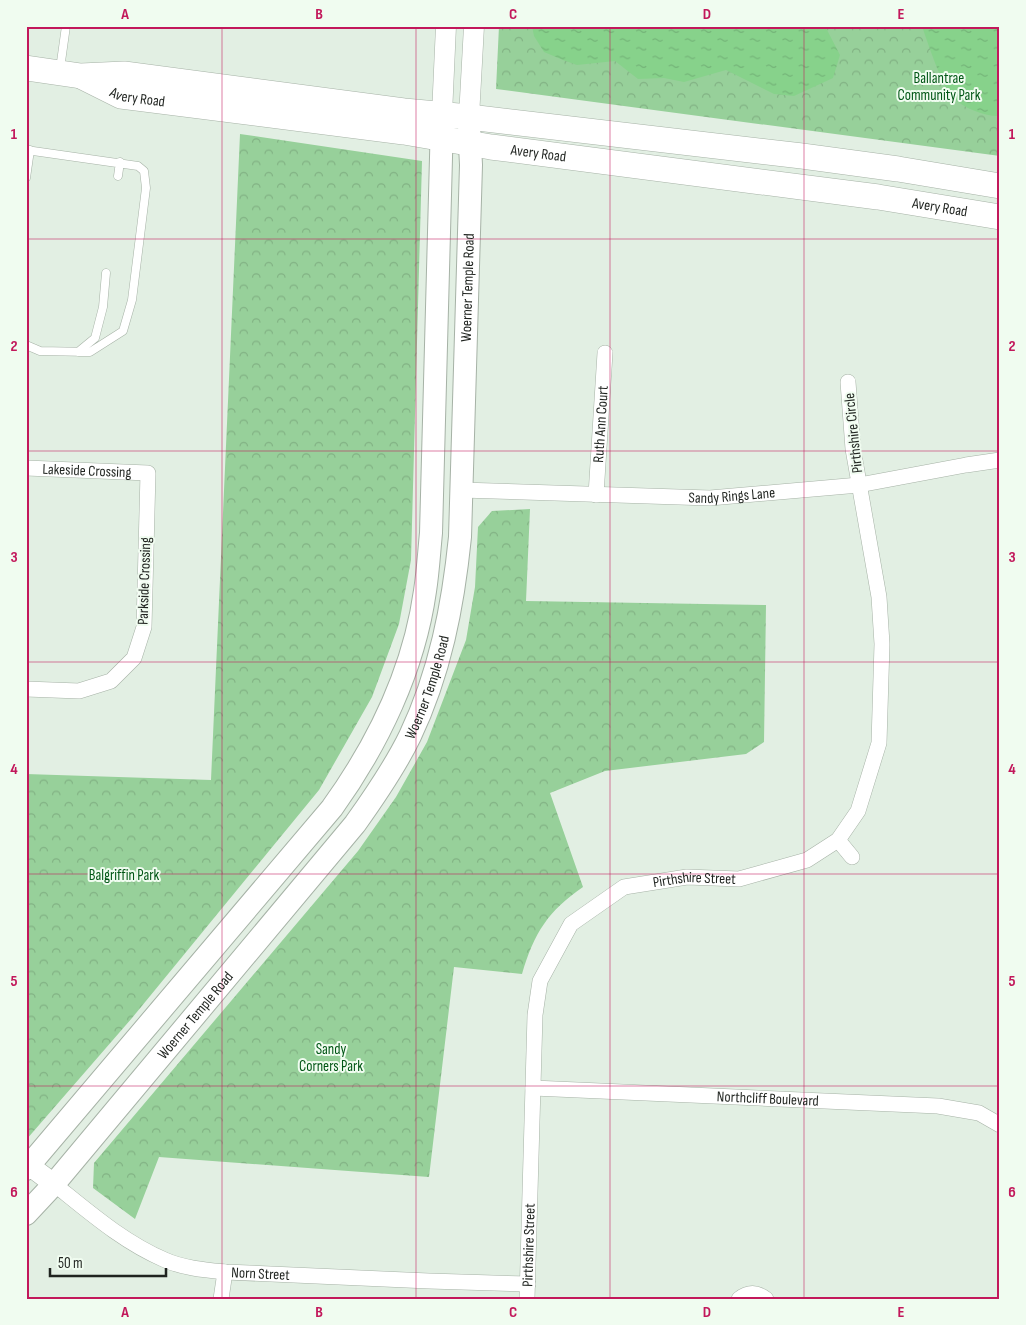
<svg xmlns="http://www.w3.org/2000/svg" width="1026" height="1325" font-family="'Sofia Sans Condensed',sans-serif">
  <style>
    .park { fill: url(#park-crowns) }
    .pitch { fill: #97d09a }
    .water { fill: url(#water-ripples) }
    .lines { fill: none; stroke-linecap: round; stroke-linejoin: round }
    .service-casing { stroke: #a6b2a6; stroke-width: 9 }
    .minor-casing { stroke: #a6b2a6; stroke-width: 16 }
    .tertiary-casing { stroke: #a6b2a6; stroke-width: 21 }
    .secondary-casing { stroke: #a6b2a6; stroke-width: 24 }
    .primary-casing { stroke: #a6b2a6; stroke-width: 26 }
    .service { stroke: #fff; stroke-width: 8 }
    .minor { stroke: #fff; stroke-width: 15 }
    .tertiary { stroke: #fff; stroke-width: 20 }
    .secondary { stroke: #fff; stroke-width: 22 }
    .primary { stroke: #fff; stroke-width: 25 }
    .grid { fill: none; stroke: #c2185b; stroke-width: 1; stroke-opacity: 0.55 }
    .labels { text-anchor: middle; stroke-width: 4; stroke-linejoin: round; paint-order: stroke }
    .park-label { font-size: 15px; fill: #005615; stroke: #f0fcf0 }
    .street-label { font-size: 15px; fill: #1f231f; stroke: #f0fcf0 }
    .neatline { fill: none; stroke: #c2185b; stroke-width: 2 }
    .grid-label { font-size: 16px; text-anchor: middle; font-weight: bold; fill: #c2185b }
  </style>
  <defs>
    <pattern id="park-crowns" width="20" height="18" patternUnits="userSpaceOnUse" patternTransform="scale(1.25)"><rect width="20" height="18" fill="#97d09a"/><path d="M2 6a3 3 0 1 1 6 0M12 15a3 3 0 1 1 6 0" fill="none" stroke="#82b284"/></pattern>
    <pattern id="water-ripples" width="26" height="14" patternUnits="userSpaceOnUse" patternTransform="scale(1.25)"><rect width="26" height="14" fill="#87d28b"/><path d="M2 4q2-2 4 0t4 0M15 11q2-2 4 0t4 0" fill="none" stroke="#74b478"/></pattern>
  </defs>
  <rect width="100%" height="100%" fill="#e2efe3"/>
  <path class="park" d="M 499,26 L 1000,26 L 1000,156 L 496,89 Z
    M 240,134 L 422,161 L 411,560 L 399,624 L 372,697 L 319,790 L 132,1018 L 26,1140 L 26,774 L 211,780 Z
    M 530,509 L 526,601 L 766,605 L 764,742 L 746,754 L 605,771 L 550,793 L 583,887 C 548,911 534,933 522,974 L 454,967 L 429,1177 L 159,1157 L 135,1219 L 93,1188 L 94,1163 L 358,851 L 396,797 L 427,742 L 466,640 L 475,587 L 478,527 L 492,511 Z"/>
  <path class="pitch" d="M 26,973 L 36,977 L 26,997 Z"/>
  <path class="water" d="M 532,26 L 825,26 L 840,55 L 833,78 L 794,96 L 774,94 L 726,70 L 684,82 L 664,78 L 638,79 L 615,61 L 577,65 L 563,60 L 544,52 L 534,36 Z
    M 922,26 L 1000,26 L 1000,116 C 985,117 964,108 953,98 C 943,89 927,41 922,26 Z"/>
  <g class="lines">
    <defs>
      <path id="service" d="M 60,69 L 66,26
        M 26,150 L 138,166 L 144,171 L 146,188 L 132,300 L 123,331 L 90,352 L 40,351 L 26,345
        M 118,176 L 120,162
        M 26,178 L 30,150
        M 78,352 L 95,338 L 103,307 L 106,273"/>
      <g id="minor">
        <path id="s1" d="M 26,468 L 148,473 L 144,627 L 134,658 L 111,681 L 79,691 L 26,689"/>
        <path id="s2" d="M 461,490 L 710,498 L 859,485 L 966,465 L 1000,460"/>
        <path id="s3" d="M 596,495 L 605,353"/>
        <path d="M 838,840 L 852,857"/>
        <path id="s4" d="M 533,1088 L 938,1106 L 979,1113 L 1000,1125"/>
        <path id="s5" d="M 54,1184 C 89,1212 123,1242 165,1260 C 183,1268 205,1270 225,1272 L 429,1281 L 528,1284"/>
        <path d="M 221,1299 L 225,1272"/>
        <path id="s6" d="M 527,1299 L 535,1015 L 540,981 L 571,924 L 624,887 L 687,877 L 739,879 L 807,860 L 838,840 L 858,811 L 879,743 L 882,644 L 879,597 L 853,449 L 848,382"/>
        <path d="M 739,1299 C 748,1292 757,1292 766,1299"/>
      </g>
      <path id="tertiary" d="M 442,114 L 446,26
        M 469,117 L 474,26
        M 26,1163 L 54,1184"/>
      <g id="secondary">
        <path d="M 26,1169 L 332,808 C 378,744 414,669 425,591 C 428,572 429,553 431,533 L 442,120"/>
        <path id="s7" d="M 26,1214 L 54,1184 L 355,824 C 375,796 395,767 410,736 C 440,673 453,606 460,537 L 471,165 L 469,125"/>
      </g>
      <g id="primary">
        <path d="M 26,68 L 81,76 L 124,74 L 404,111 L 469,117 L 802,156 L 898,169 L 1000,186"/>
        <path id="s8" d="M 83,77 L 121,96 L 404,132 L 491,147 L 878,197 L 1000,217"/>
      </g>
    </defs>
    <use href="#service" class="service-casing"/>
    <use href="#minor" class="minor-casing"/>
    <use href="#tertiary" class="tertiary-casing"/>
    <use href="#secondary" class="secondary-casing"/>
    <use href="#primary" class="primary-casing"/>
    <use href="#service" class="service"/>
    <use href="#minor" class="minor"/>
    <use href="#tertiary" class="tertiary"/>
    <use href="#secondary" class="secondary"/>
    <use href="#primary" class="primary"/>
  </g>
  <path class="grid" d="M 222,26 L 222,1299M 416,26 L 416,1299M 610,26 L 610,1299M 804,26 L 804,1299M 26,239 L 1000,239M 26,451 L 1000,451M 26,662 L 1000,662M 26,874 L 1000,874M 26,1086 L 1000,1086"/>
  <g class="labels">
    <g class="park-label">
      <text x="939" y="83">Ballantrae<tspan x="939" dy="17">Community Park</tspan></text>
      <text x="124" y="880">Balgriffin Park</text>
      <text x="331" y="1054">Sandy<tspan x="331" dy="17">Corners Park</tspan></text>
    </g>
    <g class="street-label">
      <text dy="5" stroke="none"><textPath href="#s8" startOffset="59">Avery Road</textPath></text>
      <text dy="5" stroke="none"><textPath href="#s8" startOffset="464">Avery Road</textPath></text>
      <text dy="5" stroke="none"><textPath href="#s8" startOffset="869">Avery Road</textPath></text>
      <text dy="5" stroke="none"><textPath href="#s7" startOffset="1070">Woerner Temple Road</textPath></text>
      <text dy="5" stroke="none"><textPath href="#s3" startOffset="71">Ruth Ann Court</textPath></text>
      <text transform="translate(853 433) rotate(-96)" y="5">Pirthshire Circle</text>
      <text dy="5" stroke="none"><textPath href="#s1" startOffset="61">Lakeside Crossing</textPath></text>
      <text dy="5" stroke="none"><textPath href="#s2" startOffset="271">Sandy Rings Lane</textPath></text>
      <text transform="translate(144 581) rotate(-88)" y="5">Parkside Crossing</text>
      <text dy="5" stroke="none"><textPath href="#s7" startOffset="666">Woerner Temple Road</textPath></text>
      <text dy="5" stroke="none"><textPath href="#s6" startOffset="519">Pirthshire Street</textPath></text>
      <text dy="5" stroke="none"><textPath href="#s7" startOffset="261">Woerner Temple Road</textPath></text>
      <text dy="5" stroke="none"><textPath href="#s4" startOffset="235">Northcliff Boulevard</textPath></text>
      <text dy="5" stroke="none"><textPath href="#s6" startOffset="54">Pirthshire Street</textPath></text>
      <text dy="5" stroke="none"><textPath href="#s5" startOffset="232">Norn Street</textPath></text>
    </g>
  </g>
  <rect width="1026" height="1325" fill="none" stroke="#f0fcf0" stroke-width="55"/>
  <path d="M50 1268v8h116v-8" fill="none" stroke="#1f231f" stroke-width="2.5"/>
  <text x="58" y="1268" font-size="15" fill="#1f231f" stroke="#f0fcf0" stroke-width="4" paint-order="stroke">50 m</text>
  <rect x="28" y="28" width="970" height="1270" class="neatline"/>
  <g class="grid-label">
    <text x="125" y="19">A</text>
    <text x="319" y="19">B</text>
    <text x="513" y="19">C</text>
    <text x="707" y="19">D</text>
    <text x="901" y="19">E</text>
    <text x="14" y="139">1</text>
    <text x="1012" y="139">1</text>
    <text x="14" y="351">2</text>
    <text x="1012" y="351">2</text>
    <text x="14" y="562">3</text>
    <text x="1012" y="562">3</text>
    <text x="14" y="774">4</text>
    <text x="1012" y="774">4</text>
    <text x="14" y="986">5</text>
    <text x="1012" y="986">5</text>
    <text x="14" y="1197">6</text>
    <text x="1012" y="1197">6</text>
    <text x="125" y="1317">A</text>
    <text x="319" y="1317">B</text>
    <text x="513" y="1317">C</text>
    <text x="707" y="1317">D</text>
    <text x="901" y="1317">E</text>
  </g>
</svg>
